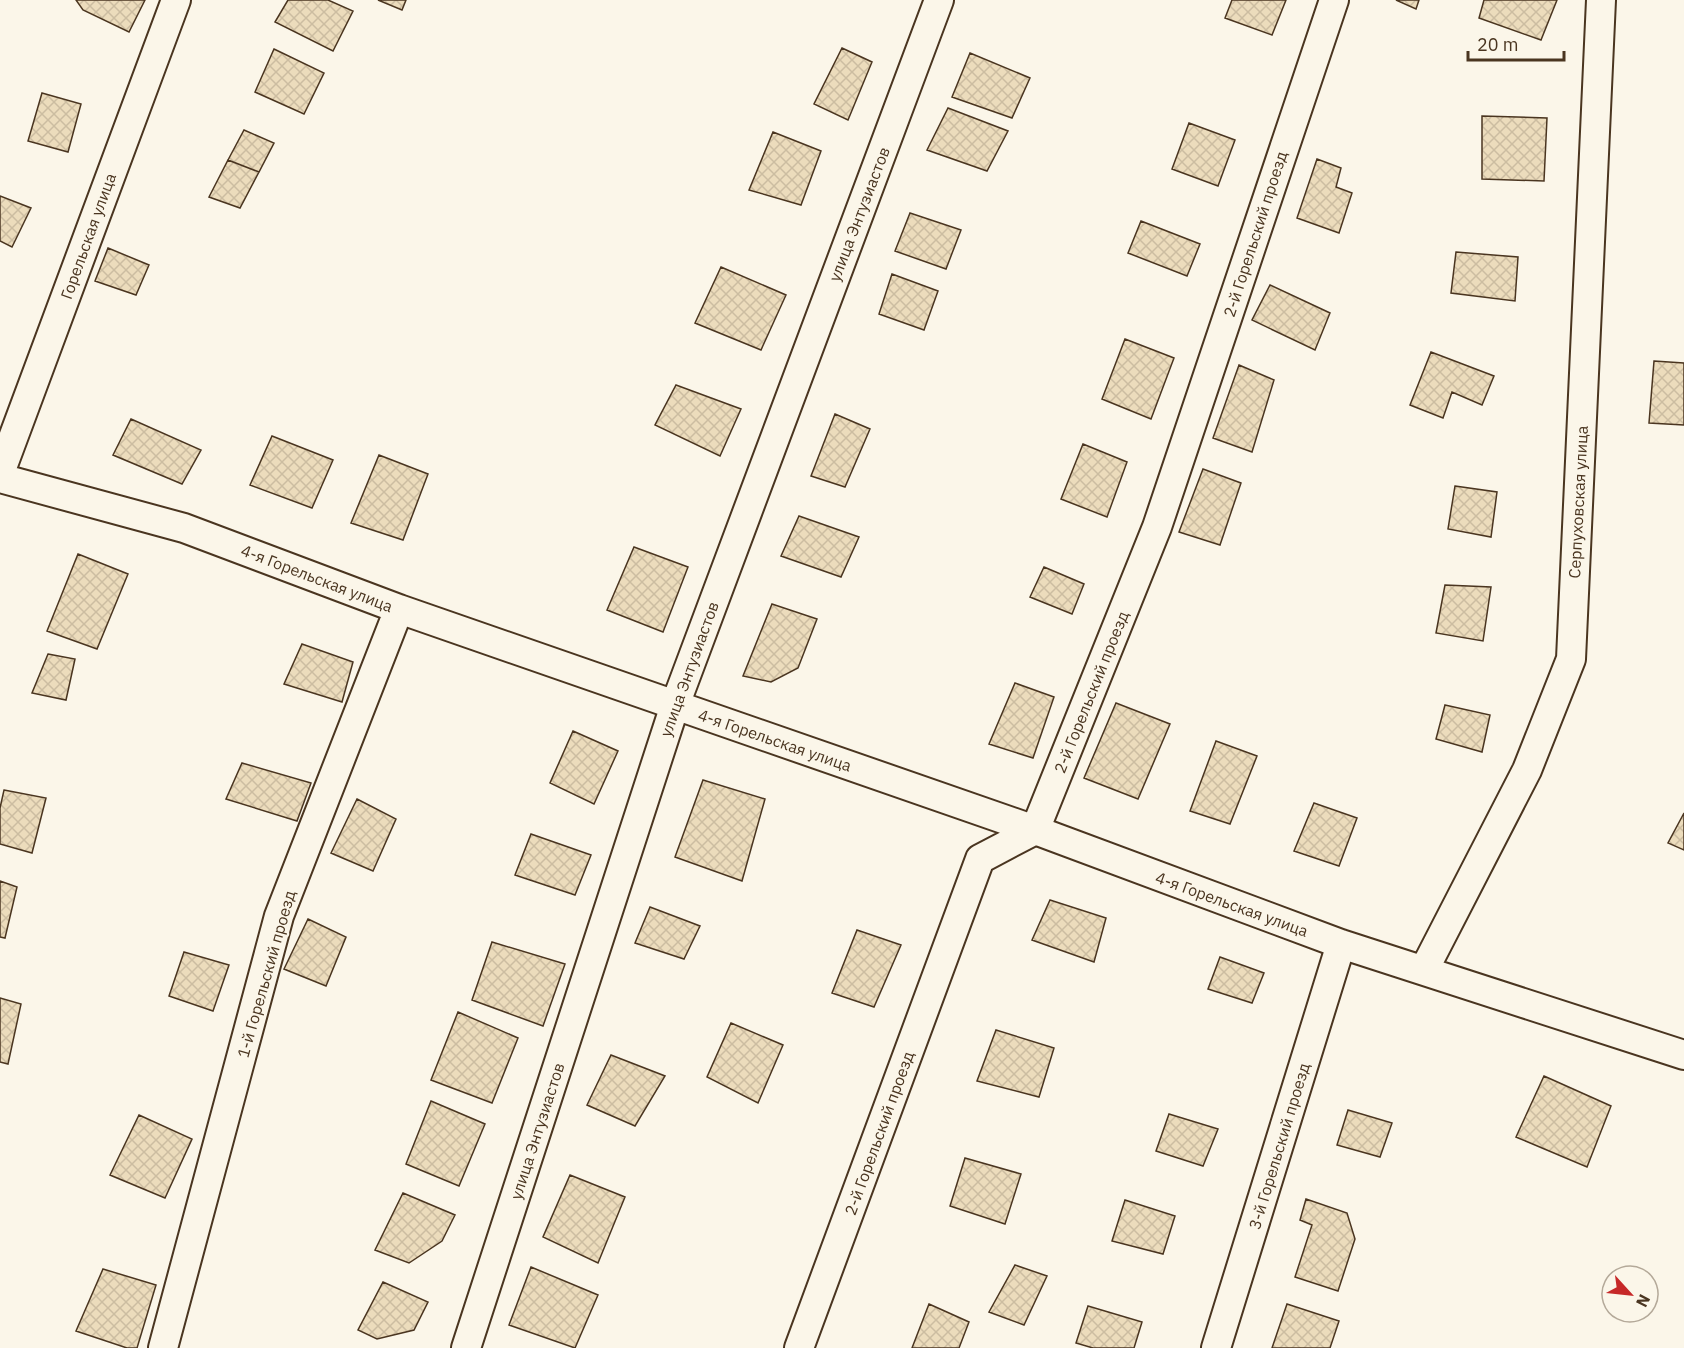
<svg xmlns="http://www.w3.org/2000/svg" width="1684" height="1348" font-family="'IBM Plex Sans',sans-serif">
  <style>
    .building { fill: url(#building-cross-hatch); stroke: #4a3520; stroke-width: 1.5 }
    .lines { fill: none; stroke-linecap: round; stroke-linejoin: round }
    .street-casing { stroke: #4a3520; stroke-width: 32 }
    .street { stroke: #fbf6e9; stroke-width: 28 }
    .labels { text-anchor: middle; stroke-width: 4.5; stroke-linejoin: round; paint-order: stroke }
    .street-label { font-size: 16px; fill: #4a3520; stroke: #fbf6e9 }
  </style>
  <defs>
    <pattern id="building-cross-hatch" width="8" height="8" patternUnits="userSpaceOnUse" patternTransform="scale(1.5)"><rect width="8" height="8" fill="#ecdcbc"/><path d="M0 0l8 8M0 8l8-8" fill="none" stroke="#ccbda1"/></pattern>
  </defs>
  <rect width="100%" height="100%" fill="#fbf6e9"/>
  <path class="building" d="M 76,0 L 145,0 L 129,32 L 83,10 Z
    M 288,0 L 328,0 L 353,11 L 333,51 L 275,22 Z
    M 378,0 L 406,0 L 402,10 Z
    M 1232,0 L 1286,0 L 1272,35 L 1225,18 Z
    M 1396,0 L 1419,0 L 1416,9 Z
    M 1484,0 L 1557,0 L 1541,40 L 1479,18 Z
    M 842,48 L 872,62 L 848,120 L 814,104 Z
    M 274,49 L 324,73 L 304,114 L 255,92 Z
    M 970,53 L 1030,78 L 1012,118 L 952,97 Z
    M 42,93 L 81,104 L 68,152 L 28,141 Z
    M 948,108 L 1008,131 L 987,171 L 927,150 Z
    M 1482,116 L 1547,118 L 1544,181 L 1482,179 Z
    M 1189,123 L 1235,140 L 1218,186 L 1172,169 Z
    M 244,130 L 274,143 L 259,172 L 228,160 Z
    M 773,132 L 821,151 L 801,205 L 749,190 Z
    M 1317,159 L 1341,168 L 1336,187 L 1352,193 L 1339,233 L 1297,218 Z
    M 228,160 L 259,172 L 240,208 L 209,197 Z
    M 0,196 L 31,208 L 12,247 L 0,241 Z
    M 910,213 L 961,230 L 946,269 L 895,251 Z
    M 1141,221 L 1200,244 L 1187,276 L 1128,253 Z
    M 108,248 L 149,265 L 136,295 L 95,281 Z
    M 1456,252 L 1518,257 L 1515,301 L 1451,293 Z
    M 721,267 L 786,295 L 761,350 L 695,323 Z
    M 892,274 L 938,291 L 924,330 L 879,314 Z
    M 1270,285 L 1330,313 L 1315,350 L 1252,320 Z
    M 1125,339 L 1174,358 L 1151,419 L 1102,399 Z
    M 1431,352 L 1494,376 L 1482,405 L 1452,392 L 1443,418 L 1410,405 Z
    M 1654,361 L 1684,363 L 1684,425 L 1649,423 Z
    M 1239,365 L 1274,380 L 1252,452 L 1213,438 Z
    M 676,385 L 741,409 L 720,456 L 655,425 Z
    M 835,414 L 870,429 L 845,487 L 811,476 Z
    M 131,419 L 201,450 L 182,484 L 113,455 Z
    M 272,436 L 333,460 L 312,508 L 250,485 Z
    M 1083,444 L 1127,462 L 1107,517 L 1061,499 Z
    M 379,455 L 428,474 L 403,540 L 351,523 Z
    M 1203,469 L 1241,483 L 1220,545 L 1179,532 Z
    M 1455,486 L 1497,492 L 1491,537 L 1448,529 Z
    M 799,516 L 859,537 L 841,577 L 781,556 Z
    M 634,547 L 688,567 L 663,632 L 607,610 Z
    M 78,554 L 128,574 L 97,649 L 47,631 Z
    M 1044,567 L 1084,584 L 1072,614 L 1030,597 Z
    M 1445,585 L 1491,587 L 1483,641 L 1436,633 Z
    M 772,604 L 817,619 L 798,668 L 771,682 L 743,676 Z
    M 302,644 L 353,662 L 342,702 L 284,684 Z
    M 48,654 L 75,659 L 66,700 L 32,693 Z
    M 1015,683 L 1054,697 L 1033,758 L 989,744 Z
    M 1116,703 L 1170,724 L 1138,799 L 1084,778 Z
    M 1445,705 L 1490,715 L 1482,752 L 1436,739 Z
    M 573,731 L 618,751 L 594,804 L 550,783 Z
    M 1216,741 L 1257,756 L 1230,824 L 1190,811 Z
    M 242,763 L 311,783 L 297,821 L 226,799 Z
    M 703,780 L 765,799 L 742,881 L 675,857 Z
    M 4,790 L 46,798 L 32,853 L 0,844 L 0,808 Z
    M 357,799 L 396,819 L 373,871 L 331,853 Z
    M 1314,803 L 1357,818 L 1339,866 L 1294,851 Z
    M 1684,813 L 1684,850 L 1668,843 Z
    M 531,834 L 591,855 L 575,895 L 515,875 Z
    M 0,881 L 17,887 L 5,938 L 0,937 Z
    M 1050,900 L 1106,918 L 1094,962 L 1032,940 Z
    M 650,907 L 700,926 L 684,959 L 635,943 Z
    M 308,919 L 346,937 L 326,986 L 284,969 Z
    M 857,930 L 901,945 L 874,1007 L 832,993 Z
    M 492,942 L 565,964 L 543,1026 L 472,1000 Z
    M 184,952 L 229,965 L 213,1011 L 169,996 Z
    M 1220,957 L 1264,973 L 1252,1003 L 1208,989 Z
    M 0,998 L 21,1004 L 8,1064 L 0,1062 Z
    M 458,1012 L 518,1038 L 492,1103 L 431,1080 Z
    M 731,1023 L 783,1045 L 758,1103 L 707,1077 Z
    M 996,1030 L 1054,1048 L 1039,1097 L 977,1081 Z
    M 611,1055 L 665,1076 L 635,1126 L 587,1105 Z
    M 1544,1076 L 1611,1106 L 1587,1167 L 1516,1137 Z
    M 431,1101 L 485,1124 L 459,1186 L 406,1164 Z
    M 1348,1110 L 1392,1123 L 1380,1157 L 1337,1145 Z
    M 1169,1114 L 1218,1129 L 1203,1166 L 1156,1151 Z
    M 139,1115 L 192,1139 L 165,1198 L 110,1175 Z
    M 965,1158 L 1021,1174 L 1005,1224 L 950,1206 Z
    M 570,1175 L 625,1197 L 598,1263 L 543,1237 Z
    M 403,1193 L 455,1215 L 442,1241 L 409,1263 L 375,1250 Z
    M 1306,1199 L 1347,1213 L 1355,1239 L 1338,1291 L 1295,1277 L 1312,1225 L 1300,1220 Z
    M 1125,1200 L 1175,1216 L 1163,1254 L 1112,1241 Z
    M 1015,1265 L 1047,1276 L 1024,1325 L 989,1312 Z
    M 531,1267 L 598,1295 L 575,1348 L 509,1325 Z
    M 103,1269 L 156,1285 L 137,1348 L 127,1348 L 76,1331 Z
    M 383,1282 L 428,1302 L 414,1330 L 377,1339 L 358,1330 Z
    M 929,1304 L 969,1322 L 959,1348 L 912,1348 Z
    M 1287,1304 L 1339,1321 L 1330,1348 L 1272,1348 Z
    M 1088,1306 L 1142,1322 L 1134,1348 L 1093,1348 L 1076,1343 Z"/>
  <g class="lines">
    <defs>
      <path id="street" d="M 0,473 L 176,0
        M 0,478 L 184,528 L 399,609 L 1035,830 L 1341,944 L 1684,1055
        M 1424,970 L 1527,770 L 1571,659 L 1601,0
        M 163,1348 L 279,916 L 399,609
        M 466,1348 L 675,705 L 939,0
        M 799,1348 L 980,859 L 1035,830 L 1157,527 L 1334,0
        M 1216,1348 L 1341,944"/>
    </defs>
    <use href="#street" class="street-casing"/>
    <use href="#street" class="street"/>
  </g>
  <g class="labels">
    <g class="street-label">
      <text transform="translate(859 214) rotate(-69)" y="6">улица Энтузиастов</text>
      <text transform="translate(1255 234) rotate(-72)" y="6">2-й Горельский проезд</text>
      <text transform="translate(88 236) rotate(-70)" y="6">Горельская улица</text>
      <text transform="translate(1578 502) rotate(-87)" y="6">Серпуховская улица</text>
      <text transform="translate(317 578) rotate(21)" y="6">4-я Горельская улица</text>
      <text transform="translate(689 669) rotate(-70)" y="6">улица Энтузиастов</text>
      <text transform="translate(1091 692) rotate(-68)" y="6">2-й Горельский проезд</text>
      <text transform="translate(775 740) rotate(19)" y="6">4-я Горельская улица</text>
      <text transform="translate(1232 904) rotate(20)" y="6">4-я Горельская улица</text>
      <text transform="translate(266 974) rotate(-74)" y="6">1-й Горельский проезд</text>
      <text transform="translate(537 1131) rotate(-72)" y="6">улица Энтузиастов</text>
      <text transform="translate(879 1133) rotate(-70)" y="6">2-й Горельский проезд</text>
      <text transform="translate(1279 1146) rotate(-73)" y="6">3-й Горельский проезд</text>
    </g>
  </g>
  <g transform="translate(1630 1294) rotate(117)"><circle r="28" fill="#fbf6e9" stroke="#b4a999" stroke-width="1.5"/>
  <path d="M0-4.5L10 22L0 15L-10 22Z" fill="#c62828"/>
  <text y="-9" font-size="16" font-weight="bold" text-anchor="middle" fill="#4a3520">N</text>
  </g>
  <path d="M1468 51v9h96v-9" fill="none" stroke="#4a3520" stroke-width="3"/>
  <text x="1477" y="51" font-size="18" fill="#4a3520" stroke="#fbf6e9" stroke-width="4.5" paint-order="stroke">20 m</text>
</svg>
